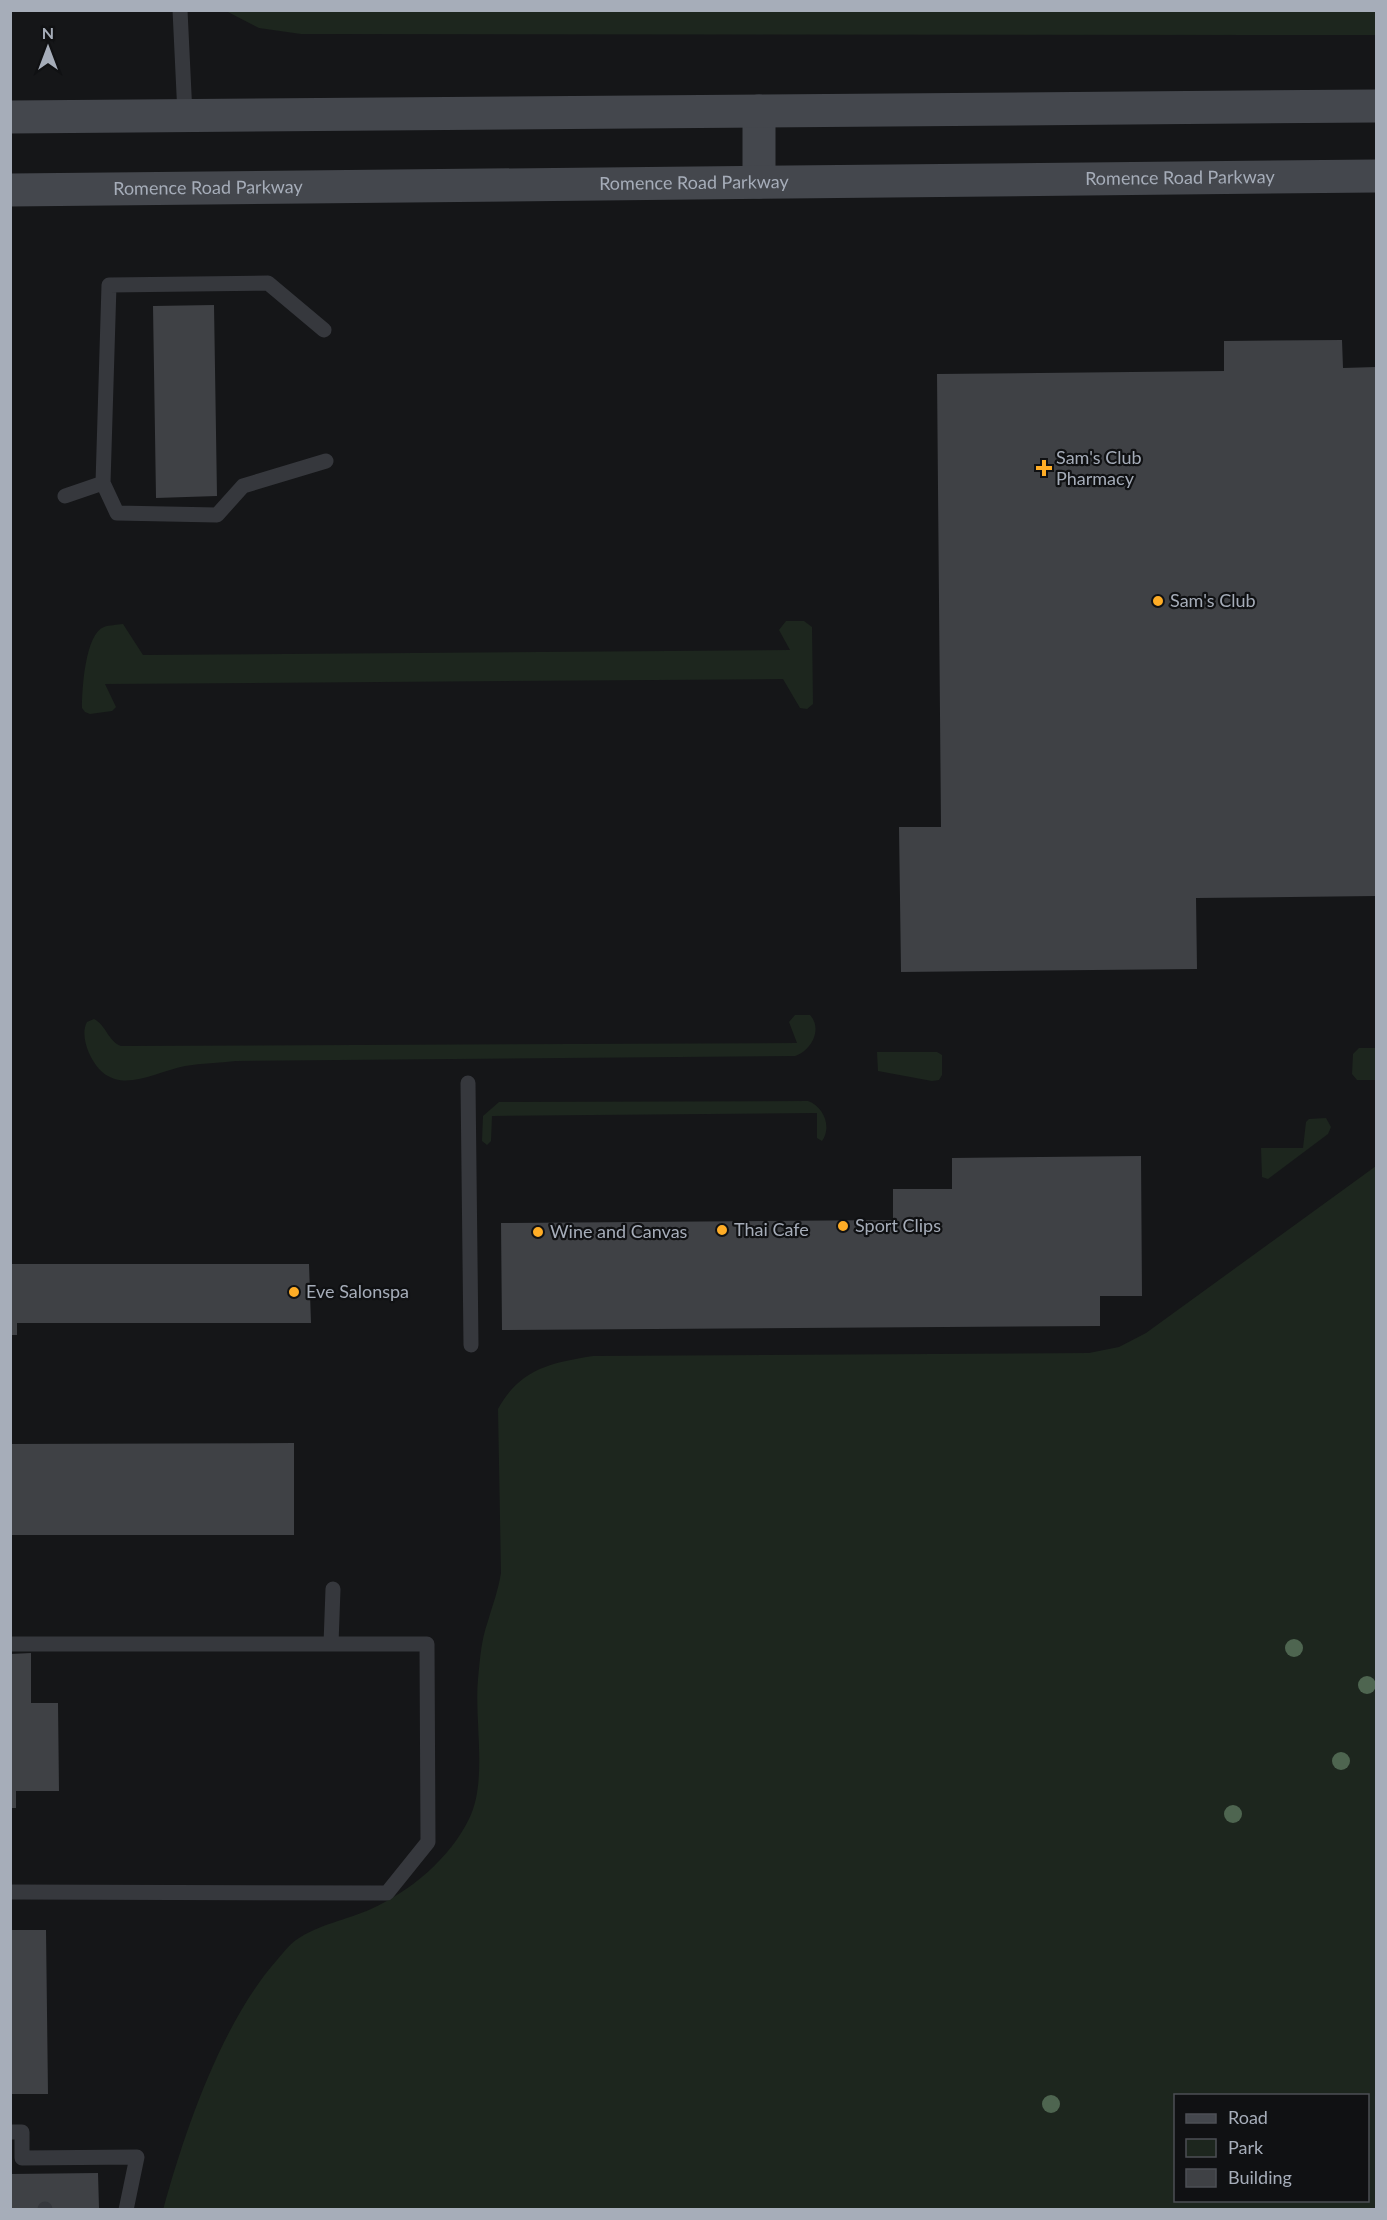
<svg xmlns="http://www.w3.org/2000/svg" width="1387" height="2220" font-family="Lato,sans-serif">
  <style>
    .green { fill: #1d261e; fill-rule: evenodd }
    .building { fill: #3f4145 }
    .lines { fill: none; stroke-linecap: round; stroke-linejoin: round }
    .lane { stroke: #36383d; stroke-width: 15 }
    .secondary { stroke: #44474d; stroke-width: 33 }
    .tree { fill: #4e6550 }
    .poi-dot { fill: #ffad26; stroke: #101113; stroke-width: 2 }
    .labels { text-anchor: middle; stroke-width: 4.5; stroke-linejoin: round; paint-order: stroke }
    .street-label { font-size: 18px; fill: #a6adb9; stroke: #101113 }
    .poi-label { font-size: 18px; fill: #a6adb9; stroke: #101113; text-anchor: start }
  </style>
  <rect width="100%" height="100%" fill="#151618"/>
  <path class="green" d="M 1376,10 L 1376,35 L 301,34 L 259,28 L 226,11 Z
    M 786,621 L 804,621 L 812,627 L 813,704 L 807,709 L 800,708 L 783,679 L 105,684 L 116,707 L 112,711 L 90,714 L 85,712 L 82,708 C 82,690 85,634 104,627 C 109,625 117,625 123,624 L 143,655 L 790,650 L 779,630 Z
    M 795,1015 L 810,1015 C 823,1029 811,1051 795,1056 L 236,1061 C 219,1063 202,1063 185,1066 C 150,1073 111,1101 89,1053 C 85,1044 82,1031 87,1022 L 94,1019 C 106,1025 108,1041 121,1046 L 797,1043 L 789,1022 Z
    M 1359,1048 L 1376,1048 L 1376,1080 L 1357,1080 L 1352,1074 L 1353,1054 Z
    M 877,1052 L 937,1052 L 942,1055 L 942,1075 L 939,1080 L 932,1081 L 878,1071 Z
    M 808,1101 C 824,1107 832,1127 822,1141 L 817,1138 L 817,1113 L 492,1116 L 491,1141 L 487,1145 L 482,1141 L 483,1116 L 499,1102 Z
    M 1326,1118 L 1331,1127 L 1328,1134 L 1268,1179 L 1262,1177 L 1261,1148 L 1303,1148 L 1306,1122 L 1309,1119 Z
    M 1376,1166 L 1376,2209 L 163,2210 C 185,2130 222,2022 277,1960 C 283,1953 289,1945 296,1940 C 319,1924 347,1920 371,1909 C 411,1891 450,1858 469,1819 C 488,1781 474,1721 478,1679 C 480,1660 481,1640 488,1621 C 493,1604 498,1591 501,1573 L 498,1409 C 520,1369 550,1363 593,1356 L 1089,1353 L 1119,1347 L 1146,1333 ZM 1176,2096 L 1368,2096 L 1368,2200 L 1176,2200 Z"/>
  <path class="building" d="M 214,305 L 217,496 L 156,498 L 153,306 Z
    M 1342,340 L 1343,368 L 1376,367 L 1376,896 L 1196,898 L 1197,969 L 901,972 L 899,827 L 941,827 L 937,374 L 1224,371 L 1224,341 Z
    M 1141,1156 L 1142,1296 L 1100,1296 L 1100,1326 L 502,1330 L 501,1223 L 893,1220 L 893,1189 L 952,1189 L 952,1158 Z
    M 10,1264 L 309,1264 L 311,1323 L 17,1323 L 17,1335 L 10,1335 Z
    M 294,1443 L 294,1535 L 10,1535 L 10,1444 Z
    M 31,1653 L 31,1703 L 58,1703 L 59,1791 L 16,1791 L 16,1808 L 10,1808 L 10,1654 Z
    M 10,1930 L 46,1930 L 48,2094 L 10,2094 Z
    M 98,2173 L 99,2208 L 10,2209 L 10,2174 Z"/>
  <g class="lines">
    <path class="lane" d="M 180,10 L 185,115
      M 103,483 L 117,513 L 217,515 L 243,486 L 326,461
      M 65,496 L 103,483 L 109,285 L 268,283 L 324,330
      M 468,1083 L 471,1345
      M 10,1644 L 427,1644 L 428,1842 L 387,1893 L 10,1892
      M 331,1644 L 333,1589
      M 10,2132 L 22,2132 L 22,2158 L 137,2157 L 126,2210
      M 45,2209 L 45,2210"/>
    <g class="secondary">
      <path d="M 759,111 L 759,182"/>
      <path d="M 10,117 L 1376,106"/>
      <path id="s1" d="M 10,190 L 1376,176"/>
    </g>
  </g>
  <g class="tree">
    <circle cx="1294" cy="1648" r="9"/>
    <circle cx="1367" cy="1685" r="9"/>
    <circle cx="1341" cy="1761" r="9"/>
    <circle cx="1233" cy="1814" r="9"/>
    <circle cx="1051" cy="2104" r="9"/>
  </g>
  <g class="poi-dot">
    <path d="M1041 459h6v6h6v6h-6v6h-6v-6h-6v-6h6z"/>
    <circle cx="1158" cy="601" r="6"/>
    <circle cx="843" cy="1226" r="6"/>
    <circle cx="722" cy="1230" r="6"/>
    <circle cx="538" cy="1232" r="6"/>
    <circle cx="294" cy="1292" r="6"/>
  </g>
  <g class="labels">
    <g class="street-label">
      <text dy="6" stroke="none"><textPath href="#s1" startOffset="1170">Romence Road Parkway</textPath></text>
      <text dy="6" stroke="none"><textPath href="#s1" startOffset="684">Romence Road Parkway</textPath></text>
      <text dy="6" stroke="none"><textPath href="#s1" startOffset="198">Romence Road Parkway</textPath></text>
    </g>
    <g class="poi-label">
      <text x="1056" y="464">Sam's Club<tspan x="1056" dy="21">Pharmacy</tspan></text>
      <text x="1170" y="607">Sam's Club</text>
      <text x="855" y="1232">Sport Clips</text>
      <text x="734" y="1236">Thai Cafe</text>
      <text x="550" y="1238">Wine and Canvas</text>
      <text x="306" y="1298">Eve Salonspa</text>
    </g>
  </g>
  <rect width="1387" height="2220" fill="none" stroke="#a6adb9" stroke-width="24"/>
  <rect x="1174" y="2094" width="195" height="108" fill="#101113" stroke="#4c4f55" stroke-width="1.5"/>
  <rect x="1186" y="2114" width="30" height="9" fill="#44474d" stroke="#4c4f55" stroke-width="1.5"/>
  <text x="1228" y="2124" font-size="18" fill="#a6adb9">Road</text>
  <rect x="1186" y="2139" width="30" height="18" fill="#1d261e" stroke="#4c4f55" stroke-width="1.5"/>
  <text x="1228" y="2154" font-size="18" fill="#a6adb9">Park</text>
  <rect x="1186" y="2169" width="30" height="18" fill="#3f4145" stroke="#4c4f55" stroke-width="1.5"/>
  <text x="1228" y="2184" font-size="18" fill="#a6adb9">Building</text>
  <g transform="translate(48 48)" stroke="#101113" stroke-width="4.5" paint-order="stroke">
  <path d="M0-4.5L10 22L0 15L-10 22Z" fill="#a6adb9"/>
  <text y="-9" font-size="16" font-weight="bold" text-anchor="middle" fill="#a6adb9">N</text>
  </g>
</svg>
